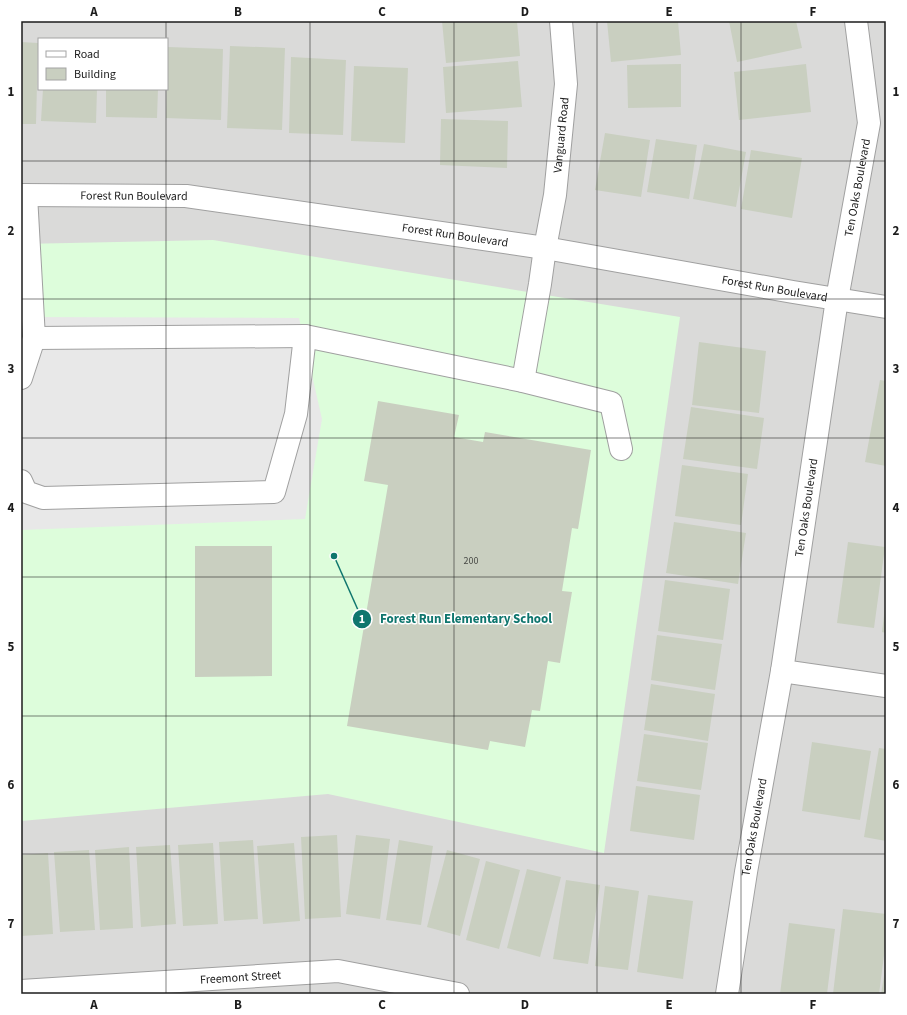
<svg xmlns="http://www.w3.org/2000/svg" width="907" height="1015" font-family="'Source Sans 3',sans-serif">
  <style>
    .residential { fill: #dadad9; fill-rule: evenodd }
    .education { fill: #ddfddb }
    .parking { fill: #e8e8e8 }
    .building { fill: #c9cfc0 }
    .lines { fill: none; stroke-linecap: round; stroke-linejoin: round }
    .minor-casing { stroke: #a0a0a0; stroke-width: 24 }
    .minor { stroke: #fff; stroke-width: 22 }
    .grid { fill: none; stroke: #1c1c1c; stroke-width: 1; stroke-opacity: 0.55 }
    .labels { text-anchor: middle; stroke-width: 3; stroke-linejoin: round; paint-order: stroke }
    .number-label { font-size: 10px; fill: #474945 }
    .street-label { font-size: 12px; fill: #1c1c1c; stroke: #fff }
    .leader { fill: none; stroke: #0f766e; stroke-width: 1.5 }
    .callout-dot { fill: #0f766e; stroke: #fff; stroke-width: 1.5 }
    .mark-label { font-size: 12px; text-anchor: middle; font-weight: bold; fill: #fff }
    .callout-label { font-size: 13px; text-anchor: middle; font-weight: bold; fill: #0f766e; stroke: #fff; stroke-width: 3; stroke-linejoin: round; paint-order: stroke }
    .neatline { fill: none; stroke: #1c1c1c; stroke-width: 1.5 }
    .grid-label { font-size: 13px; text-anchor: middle; font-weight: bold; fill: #1c1c1c }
  </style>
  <rect width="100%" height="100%" fill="#e6ede2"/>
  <path class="residential" d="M 21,21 L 886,21 L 886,994 L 21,994 ZM 39,39 L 167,39 L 167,89 L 39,89 Z"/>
  <path class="education" d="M 213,240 L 680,317 L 604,853 L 328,794 L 21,821 L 21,244 Z"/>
  <path class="parking" d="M 21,317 L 299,318 L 322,419 L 305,519 L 21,530 Z"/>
  <path class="building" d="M 442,21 L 517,21 L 520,56 L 446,63 Z
    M 607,21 L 678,21 L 681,55 L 611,62 Z
    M 729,21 L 796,21 L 802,48 L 737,62 Z
    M 21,42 L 38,43 L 36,124 L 21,124 Z
    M 230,46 L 285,48 L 282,130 L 227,128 Z
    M 168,47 L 223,49 L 221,120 L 166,118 Z
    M 291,57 L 346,60 L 343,135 L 289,133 Z
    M 518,61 L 522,107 L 446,113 L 443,67 Z
    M 681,64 L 681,107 L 628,108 L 627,65 Z
    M 806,64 L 811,112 L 739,120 L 734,72 Z
    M 354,66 L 408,68 L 405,143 L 351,141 Z
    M 43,89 L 97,89 L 96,123 L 41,121 Z
    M 106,89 L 158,89 L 157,118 L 106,117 Z
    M 441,119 L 508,121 L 507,168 L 440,165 Z
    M 605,133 L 650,140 L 641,197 L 595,190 Z
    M 656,139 L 697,145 L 689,199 L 647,192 Z
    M 704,144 L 746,152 L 736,207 L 693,199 Z
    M 751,150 L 802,158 L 792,218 L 741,209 Z
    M 699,342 L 766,351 L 759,413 L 692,405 Z
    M 880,380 L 886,381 L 886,466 L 865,462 Z
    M 378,401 L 459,415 L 454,437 L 483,442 L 485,432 L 591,450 L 578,529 L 572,528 L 562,591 L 572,592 L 560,663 L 548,661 L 540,711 L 532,710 L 525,747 L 490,741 L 488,750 L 347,726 L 388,485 L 364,481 Z
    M 691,407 L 764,418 L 757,469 L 683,459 Z
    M 682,465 L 748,474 L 741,525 L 675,516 Z
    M 674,522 L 746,533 L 738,584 L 666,573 Z
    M 848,542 L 885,547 L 874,628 L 837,623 Z
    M 195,546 L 272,546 L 272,676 L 195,677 Z
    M 665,580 L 730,589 L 723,640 L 658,631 Z
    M 885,607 L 886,607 L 886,633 L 882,632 Z
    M 657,635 L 722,644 L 715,690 L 651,680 Z
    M 651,684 L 715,694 L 708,741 L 644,730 Z
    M 644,734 L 708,743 L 701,790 L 637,781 Z
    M 812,742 L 871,751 L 860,820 L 802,811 Z
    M 879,748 L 886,749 L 886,841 L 864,837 Z
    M 636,786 L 700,795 L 694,840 L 630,831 Z
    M 337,835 L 341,917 L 305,919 L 301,837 Z
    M 356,835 L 390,839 L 380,919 L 346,914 Z
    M 253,840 L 258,919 L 224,921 L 219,842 Z
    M 399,840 L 433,846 L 421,925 L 386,920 Z
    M 213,843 L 218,924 L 183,926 L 178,845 Z
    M 294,843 L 300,921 L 263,924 L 257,846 Z
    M 170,845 L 176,924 L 141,927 L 136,847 Z
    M 129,847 L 133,928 L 100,930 L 95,850 Z
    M 89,850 L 95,930 L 60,932 L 54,852 Z
    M 447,850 L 480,859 L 460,936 L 427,927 Z
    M 48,853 L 53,934 L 21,936 L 21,855 Z
    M 486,861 L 520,870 L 499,949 L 466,940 Z
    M 527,869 L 561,877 L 540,957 L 507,948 Z
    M 566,880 L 600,885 L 588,964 L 553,959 Z
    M 605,886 L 639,891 L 628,970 L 595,966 Z
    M 648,895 L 693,901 L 683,979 L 637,972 Z
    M 843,909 L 886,914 L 886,940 L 879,994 L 833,994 Z
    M 789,923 L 835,929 L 827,994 L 780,994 Z
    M 885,970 L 886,994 L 881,994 Z"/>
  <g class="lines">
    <defs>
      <g id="minor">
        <path id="s1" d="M 21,195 L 186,196 L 545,248 L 793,292 L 886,307"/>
        <path d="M 34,338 L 305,336"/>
        <path d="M 21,378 L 34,338 L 26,195"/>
        <path id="s2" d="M 523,381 L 540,284 L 545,248 L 555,195 L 566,84 L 561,21"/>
        <path d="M 21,481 L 26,492 L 43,498 L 274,492 L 296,414 L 305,336 L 523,381 L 611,403 L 621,449"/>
        <path d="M 782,671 L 886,686"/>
        <path id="s3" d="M 21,991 L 338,971 L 458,994"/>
        <path id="s4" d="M 727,994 L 746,872 L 782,671 L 837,299 L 869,123 L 856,21"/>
      </g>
    </defs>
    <use href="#minor" class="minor-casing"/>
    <use href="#minor" class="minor"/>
  </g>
  <path class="grid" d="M 166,21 L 166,39M 310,21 L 310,994M 454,21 L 454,994M 597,21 L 597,994M 741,21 L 741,994M 166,89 L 166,994M 21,161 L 886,161M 21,299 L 886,299M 21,438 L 886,438M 21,577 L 886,577M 21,716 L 886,716M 21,854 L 886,854"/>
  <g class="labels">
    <g class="number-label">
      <text x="471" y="564">200</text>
    </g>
    <g class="street-label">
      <text dy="4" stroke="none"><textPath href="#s2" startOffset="249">Vanguard Road</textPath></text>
      <text dy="4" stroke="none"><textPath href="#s4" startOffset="817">Ten Oaks Boulevard</textPath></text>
      <text dy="4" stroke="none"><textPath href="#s1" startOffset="113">Forest Run Boulevard</textPath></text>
      <text dy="4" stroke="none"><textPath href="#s1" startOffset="437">Forest Run Boulevard</textPath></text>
      <text dy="4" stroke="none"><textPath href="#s1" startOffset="761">Forest Run Boulevard</textPath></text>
      <text dy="4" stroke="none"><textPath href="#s4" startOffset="493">Ten Oaks Boulevard</textPath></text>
      <text dy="4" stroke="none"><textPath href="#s4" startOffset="169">Ten Oaks Boulevard</textPath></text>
      <text dy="4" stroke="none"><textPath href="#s3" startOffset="220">Freemont Street</textPath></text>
    </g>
  </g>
  <path class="leader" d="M334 556L362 619"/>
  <g class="callout-dot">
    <circle cx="334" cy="556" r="4"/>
    <circle cx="362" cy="619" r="10"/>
  </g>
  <g class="mark-label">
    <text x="362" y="623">1</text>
  </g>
  <g class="callout-label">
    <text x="466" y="623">Forest Run Elementary School</text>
  </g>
  <rect width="907" height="1015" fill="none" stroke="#ffffff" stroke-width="44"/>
  <rect x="38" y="38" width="130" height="52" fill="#ffffff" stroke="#a4a4a4"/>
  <rect x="46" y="51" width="20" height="6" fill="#ffffff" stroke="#a4a4a4"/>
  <text x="74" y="58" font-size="12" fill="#1c1c1c">Road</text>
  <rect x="46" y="68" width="20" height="12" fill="#c9cfc0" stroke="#a4a4a4"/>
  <text x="74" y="78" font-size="12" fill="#1c1c1c">Building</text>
  <rect x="22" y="22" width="863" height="971" class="neatline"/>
  <g class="grid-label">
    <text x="94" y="16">A</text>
    <text x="238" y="16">B</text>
    <text x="382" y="16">C</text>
    <text x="525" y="16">D</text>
    <text x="669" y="16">E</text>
    <text x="813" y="16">F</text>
    <text x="11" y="96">1</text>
    <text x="896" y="96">1</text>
    <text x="11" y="235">2</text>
    <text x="896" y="235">2</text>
    <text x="11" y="373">3</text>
    <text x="896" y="373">3</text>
    <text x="11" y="512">4</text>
    <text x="896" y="512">4</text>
    <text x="11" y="651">5</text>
    <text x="896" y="651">5</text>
    <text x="11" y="789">6</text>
    <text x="896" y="789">6</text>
    <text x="11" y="928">7</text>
    <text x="896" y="928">7</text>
    <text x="94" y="1009">A</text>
    <text x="238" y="1009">B</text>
    <text x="382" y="1009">C</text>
    <text x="525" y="1009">D</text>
    <text x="669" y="1009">E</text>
    <text x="813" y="1009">F</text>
  </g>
</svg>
